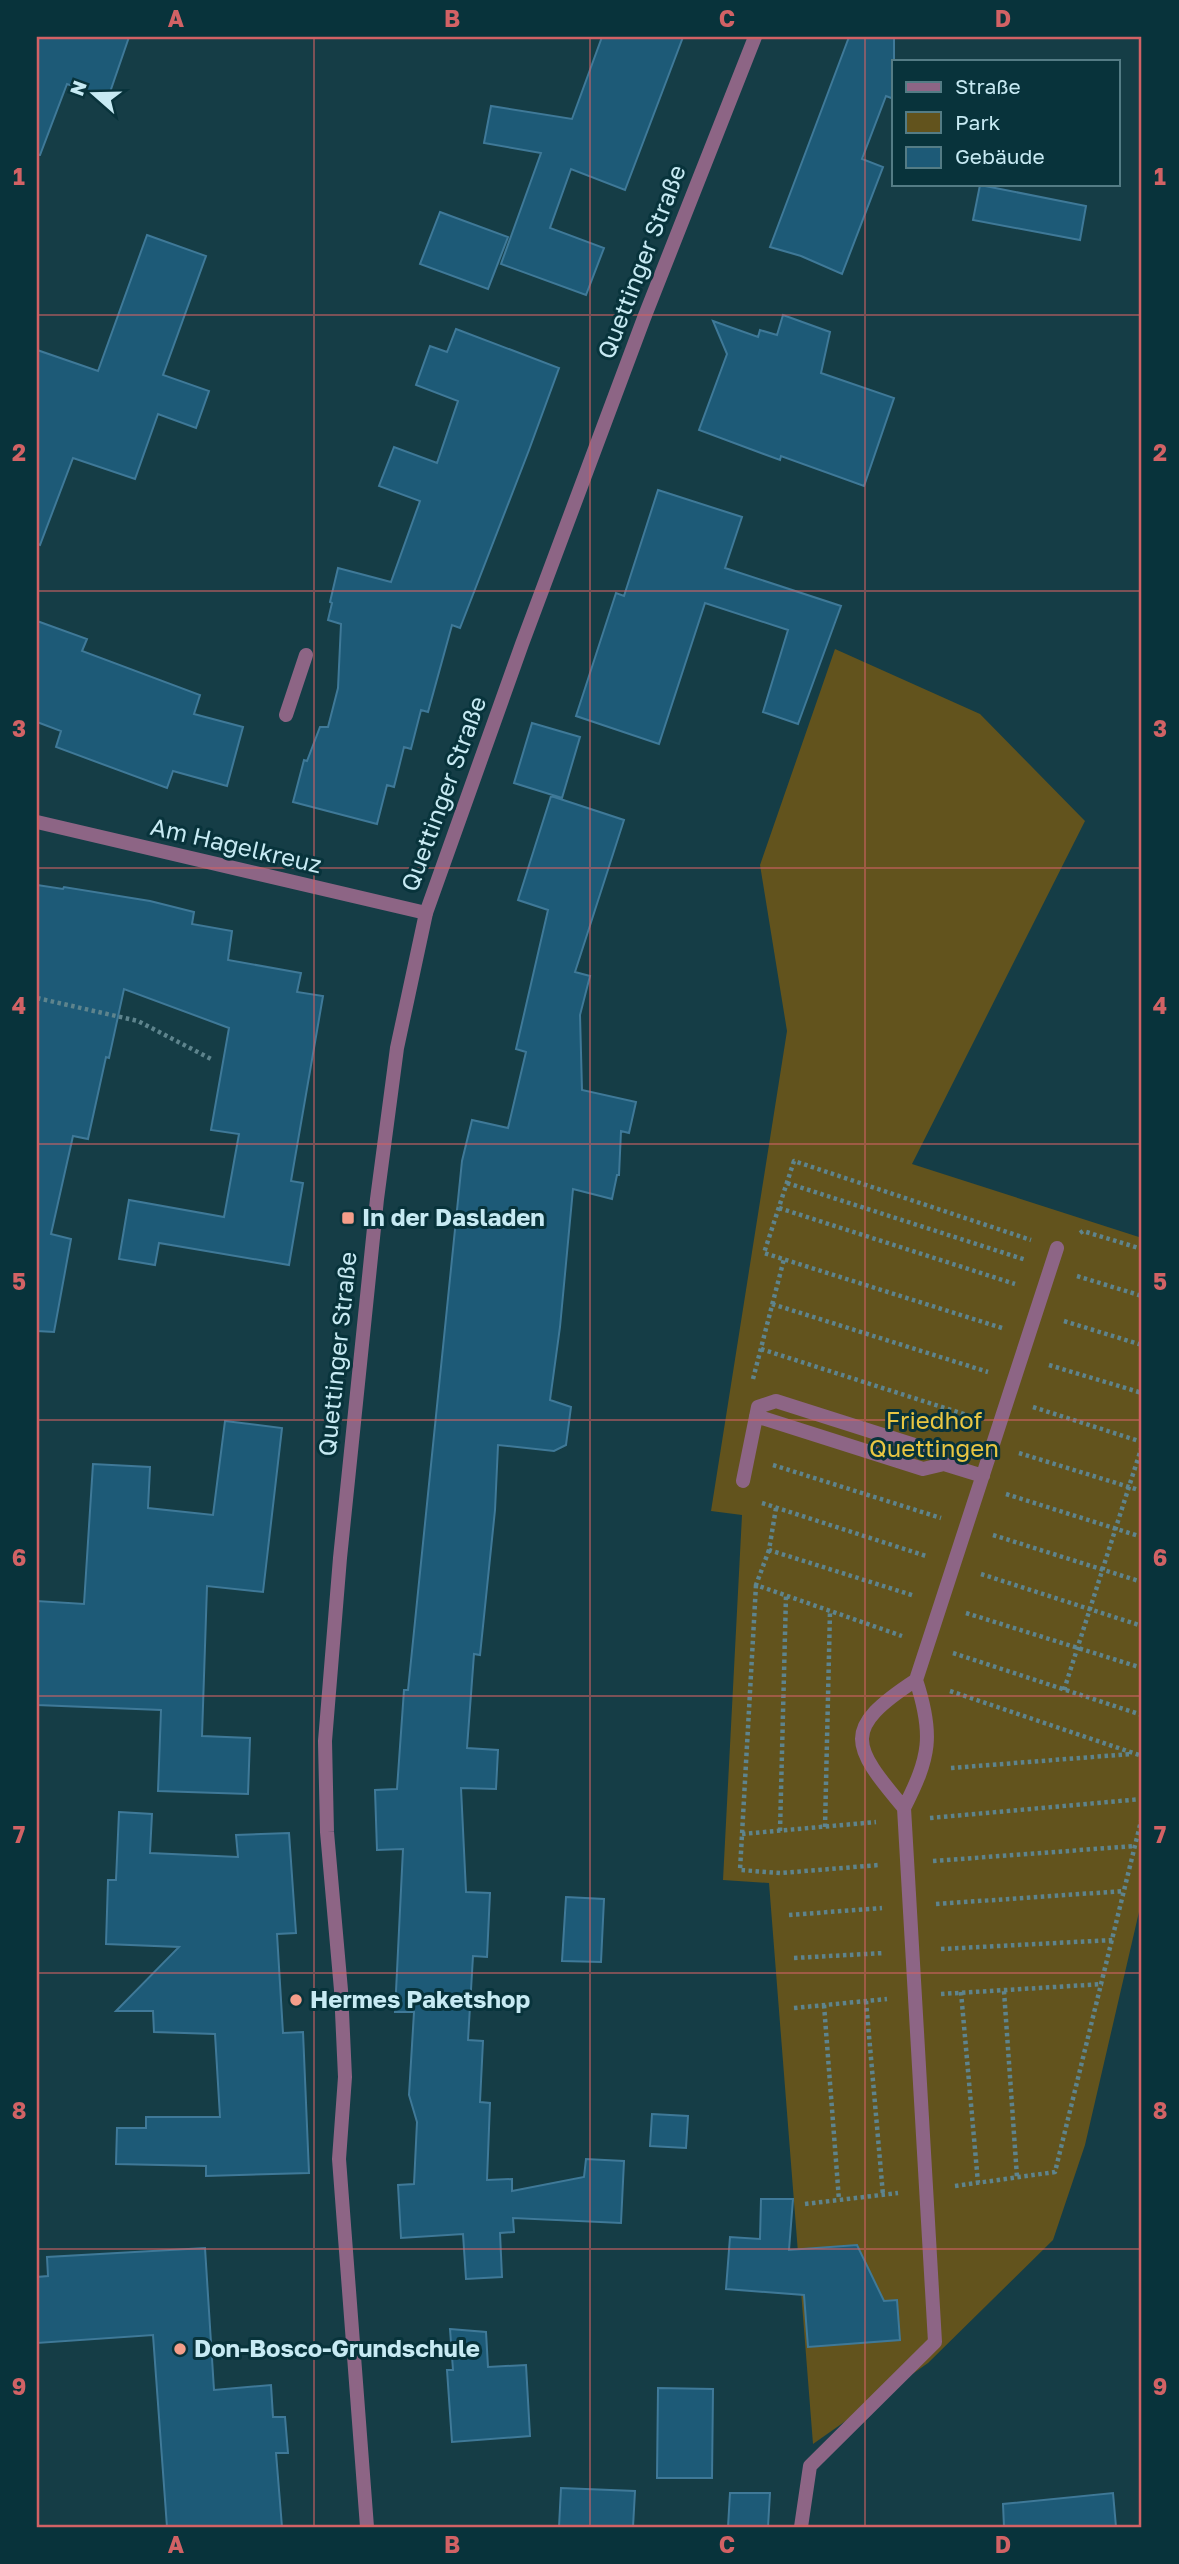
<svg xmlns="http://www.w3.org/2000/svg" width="1179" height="2564" font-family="'Golos Text',sans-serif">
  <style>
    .green { fill: #62531d }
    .building { fill: #1d5a77; stroke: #3f7998; stroke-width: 2 }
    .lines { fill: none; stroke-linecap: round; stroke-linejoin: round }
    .path { stroke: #5e848d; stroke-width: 4.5; stroke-dasharray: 3.5 3.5; stroke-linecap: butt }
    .service { stroke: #8d6585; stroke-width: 14 }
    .minor { stroke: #8d6585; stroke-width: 14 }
    .tertiary { stroke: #8d6585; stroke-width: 14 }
    .grid { fill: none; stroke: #d26265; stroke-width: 2; stroke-opacity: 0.55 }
    .poi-dot { fill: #f49e8a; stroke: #08333b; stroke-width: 2.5 }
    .labels { text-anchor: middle; stroke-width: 6; stroke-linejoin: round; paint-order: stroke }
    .street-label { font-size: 24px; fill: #c7eaf3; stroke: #08333b }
    .poi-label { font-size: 24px; font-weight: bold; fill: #c7eaf3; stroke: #08333b; text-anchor: start }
    .park-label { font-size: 24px; fill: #e9c642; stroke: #08333b }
    .neatline { fill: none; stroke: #d26265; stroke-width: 2.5 }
    .grid-label { font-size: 23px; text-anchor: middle; font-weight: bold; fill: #d26265 }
  </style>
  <rect width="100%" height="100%" fill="#153d46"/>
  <path class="green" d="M 835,649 L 980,714 L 1085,821 L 912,1164 L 1142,1238 L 1142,1899 L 1085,2145 L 1053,2240 L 928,2363 L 813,2444 L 769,1883 L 723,1880 L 742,1515 L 711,1511 L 787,1031 L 760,865 Z"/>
  <path class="building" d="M 37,37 L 129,37 L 108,98 L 67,84 L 40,155 L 37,155 Z
    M 602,37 L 683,37 L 625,190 L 571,169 L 550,228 L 604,248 L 586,295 L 501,264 L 541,153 L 484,143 L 491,106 L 572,119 Z
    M 849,37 L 894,37 L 894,99 L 886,96 L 862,159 L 883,167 L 842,274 L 801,256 L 770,247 Z
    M 980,185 L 1086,206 L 1080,240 L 973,220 Z
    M 440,212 L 508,237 L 488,289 L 420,264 Z
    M 147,235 L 206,256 L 163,375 L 209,391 L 196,428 L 158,414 L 135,479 L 73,458 L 40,545 L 37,544 L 37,350 L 98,371 Z
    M 783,315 L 830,332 L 821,373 L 894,398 L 864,486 L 781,456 L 780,460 L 699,430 L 727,354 L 713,321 L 758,337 L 760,330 L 777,335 Z
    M 456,329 L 559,368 L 529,450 L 460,628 L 452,625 L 428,712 L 421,710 L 411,749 L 404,747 L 394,787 L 387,785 L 377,824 L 293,802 L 304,760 L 307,761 L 320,727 L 328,727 L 338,688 L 341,624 L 328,620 L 332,603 L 330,602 L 338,568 L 391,582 L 420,501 L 379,486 L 394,447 L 437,463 L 458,401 L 416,385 L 430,346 L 447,352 Z
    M 658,490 L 742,517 L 725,568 L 841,606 L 798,724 L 763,712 L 788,630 L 705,603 L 659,744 L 576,716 L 616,593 L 624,596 Z
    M 37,621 L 87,639 L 82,651 L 200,695 L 194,714 L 243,727 L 227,786 L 173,771 L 167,788 L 56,747 L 61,731 L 37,722 Z
    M 532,723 L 580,737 L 562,798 L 514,783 Z
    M 551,796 L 624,820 L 575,972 L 590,976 L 580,1015 L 582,1090 L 636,1102 L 629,1133 L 621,1131 L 619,1175 L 617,1175 L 612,1199 L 573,1189 L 560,1327 L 550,1400 L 571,1407 L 566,1445 L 554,1451 L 498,1445 L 495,1510 L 480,1655 L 474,1654 L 467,1748 L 498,1750 L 496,1789 L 461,1788 L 466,1892 L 490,1893 L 487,1957 L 473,1956 L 468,2040 L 483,2041 L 480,2102 L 490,2103 L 487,2180 L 512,2179 L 512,2191 L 584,2177 L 586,2159 L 624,2161 L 621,2223 L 513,2218 L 514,2232 L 500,2233 L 502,2277 L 466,2279 L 463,2234 L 401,2238 L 398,2185 L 414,2184 L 417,2122 L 409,2095 L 414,2012 L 395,2012 L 403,1849 L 377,1850 L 375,1790 L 397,1789 L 404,1690 L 408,1690 L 462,1161 L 472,1120 L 508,1128 L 526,1052 L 516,1049 L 548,910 L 518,900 Z
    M 37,885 L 63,889 L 64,887 L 150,901 L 194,912 L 192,924 L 232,931 L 228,960 L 301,973 L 297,992 L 323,996 L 291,1181 L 303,1183 L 289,1265 L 159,1243 L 155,1265 L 119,1259 L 129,1200 L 224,1217 L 239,1134 L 211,1130 L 229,1028 L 124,989 L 109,1058 L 106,1057 L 88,1139 L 73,1136 L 51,1234 L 71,1239 L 54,1332 L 37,1331 Z
    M 225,1421 L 282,1428 L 263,1592 L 207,1586 L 202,1736 L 250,1738 L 248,1794 L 158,1791 L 161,1710 L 37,1705 L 37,1601 L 84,1604 L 93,1464 L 150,1467 L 148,1508 L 213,1515 Z
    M 119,1812 L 152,1814 L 150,1853 L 238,1857 L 236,1835 L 289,1833 L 296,1933 L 277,1934 L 283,2033 L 303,2032 L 309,2173 L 206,2176 L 206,2166 L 116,2164 L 117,2128 L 146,2128 L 146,2117 L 220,2117 L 215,2034 L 154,2032 L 153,2011 L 116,2011 L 179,1947 L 106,1944 L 108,1880 L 116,1880 Z
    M 566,1897 L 604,1899 L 601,1962 L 562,1961 Z
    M 652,2114 L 688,2116 L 686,2148 L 650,2146 Z
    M 761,2199 L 793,2199 L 789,2250 L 857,2245 L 884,2301 L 897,2300 L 900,2340 L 808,2347 L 804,2295 L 726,2289 L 730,2237 L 760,2239 Z
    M 205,2248 L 214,2390 L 271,2385 L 273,2417 L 285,2417 L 288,2453 L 276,2453 L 282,2527 L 167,2527 L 153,2335 L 37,2343 L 37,2277 L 48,2276 L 47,2257 Z
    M 450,2329 L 486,2332 L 488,2367 L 526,2365 L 530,2436 L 452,2442 L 447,2370 L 453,2370 Z
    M 658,2388 L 713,2389 L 712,2478 L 657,2478 Z
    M 561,2488 L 635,2491 L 633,2527 L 559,2527 Z
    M 730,2493 L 770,2493 L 768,2527 L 728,2527 Z
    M 1113,2493 L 1116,2527 L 1004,2527 L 1003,2504 Z"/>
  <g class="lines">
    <path class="path" d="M 37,998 L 138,1021 L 213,1060
      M 787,1183 L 1026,1260
      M 779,1208 L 1015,1284
      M 1080,1233 L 1083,1231 L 1142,1249
      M 1077,1276 L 1142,1296
      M 772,1304 L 988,1372
      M 1064,1321 L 1142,1345
      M 1002,1328 L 764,1253 L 794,1161 L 1031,1240
      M 761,1349 L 973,1417
      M 1049,1365 L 1142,1393
      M 753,1379 L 784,1259
      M 1033,1407 L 1142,1442
      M 1019,1453 L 1142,1491
      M 773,1465 L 941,1518
      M 1006,1494 L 1142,1537
      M 762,1503 L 926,1556
      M 776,1508 L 769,1550 L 915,1596
      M 993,1535 L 1142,1582
      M 769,1550 L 756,1585 L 902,1636
      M 981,1574 L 1142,1626
      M 756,1585 L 740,1870 L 781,1873 L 879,1865
      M 966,1613 L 1142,1668
      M 953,1653 L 1142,1715
      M 1064,1690 L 1142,1446
      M 950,1691 L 1142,1756
      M 951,1768 L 1131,1754
      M 930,1818 L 1142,1799
      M 825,1827 L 830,1611
      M 780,1831 L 786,1595
      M 742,1834 L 876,1822
      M 933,1861 L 1135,1846
      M 936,1904 L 1124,1891
      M 789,1915 L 882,1908
      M 941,1949 L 1113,1940
      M 794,1958 L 884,1953
      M 1004,1991 L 1017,2177
      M 961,1992 L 978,2183
      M 941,1994 L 1103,1984
      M 866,2001 L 883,2195
      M 824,2005 L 839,2200
      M 794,2008 L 887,1999
      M 955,2186 L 1055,2172 L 1142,1817
      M 805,2204 L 898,2193"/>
    <path class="service" d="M 286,715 L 306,655
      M 756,1416 L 923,1469 L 944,1464
      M 743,1481 L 758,1407 L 776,1401 L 930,1450 L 944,1464 L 983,1476
      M 904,1808 C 851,1745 841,1729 916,1680
      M 801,2527 L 810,2466 L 935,2342 L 904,1808 C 930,1757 934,1735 916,1680 L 1057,1248"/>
    <path class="minor" d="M 37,822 L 426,913"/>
    <path class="tertiary" d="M 367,2527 L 339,2159 L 345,2077 L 341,1990 L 327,1832 L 325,1741 L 340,1558 L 377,1199 L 397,1048 L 426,913 L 522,644 L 644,318 L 755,37"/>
  </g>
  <path class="grid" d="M 314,37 L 314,2527M 590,37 L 590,2527M 865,37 L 865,2527M 37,315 L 1142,315M 37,591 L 1142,591M 37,868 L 1142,868M 37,1144 L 1142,1144M 37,1420 L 1142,1420M 37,1696 L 1142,1696M 37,1973 L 1142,1973M 37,2249 L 1142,2249"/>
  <g class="poi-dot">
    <rect x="341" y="1211" width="14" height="14" rx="3.5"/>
    <circle cx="296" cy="2000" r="7"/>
    <circle cx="180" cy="2349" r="7"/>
  </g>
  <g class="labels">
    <g class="street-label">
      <text transform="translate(642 262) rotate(-69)" y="8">Quettinger Straße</text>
      <text transform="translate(444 794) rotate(-70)" y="8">Quettinger Straße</text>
      <text transform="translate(236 846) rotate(13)" y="8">Am Hagelkreuz</text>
      <text transform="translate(338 1354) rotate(-84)" y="8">Quettinger Straße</text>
    </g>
    <g class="poi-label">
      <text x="362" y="1226">In der Dasladen</text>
      <text x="310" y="2008">Hermes Paketshop</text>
      <text x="194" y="2357">Don-Bosco-Grundschule</text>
    </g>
    <g class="park-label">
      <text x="934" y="1429">Friedhof<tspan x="934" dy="28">Quettingen</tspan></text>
    </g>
  </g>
  <rect width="1179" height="2564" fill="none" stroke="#08333b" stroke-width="77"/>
  <rect x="892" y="60" width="228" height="126" fill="#08333b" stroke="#547c85" stroke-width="2"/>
  <rect x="906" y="82" width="35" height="10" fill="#8d6585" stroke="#547c85" stroke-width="2"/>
  <text x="955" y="94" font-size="21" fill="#c7eaf3">Straße</text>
  <rect x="906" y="112" width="35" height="21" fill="#62531d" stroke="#547c85" stroke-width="2"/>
  <text x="955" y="130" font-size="21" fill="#c7eaf3">Park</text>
  <rect x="906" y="147" width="35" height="21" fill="#1d5a77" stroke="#547c85" stroke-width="2"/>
  <text x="955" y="164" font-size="21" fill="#c7eaf3">Gebäude</text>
  <g transform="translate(94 94) rotate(290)" stroke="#08333b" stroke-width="5" paint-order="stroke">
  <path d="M0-5L12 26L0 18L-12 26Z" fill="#c7eaf3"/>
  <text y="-10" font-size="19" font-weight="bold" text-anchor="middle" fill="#c7eaf3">N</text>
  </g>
  <rect x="38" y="38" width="1102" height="2488" class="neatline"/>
  <g class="grid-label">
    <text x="176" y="27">A</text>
    <text x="452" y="27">B</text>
    <text x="727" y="27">C</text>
    <text x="1003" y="27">D</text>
    <text x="19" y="185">1</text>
    <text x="1160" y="185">1</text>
    <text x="19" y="461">2</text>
    <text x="1160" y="461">2</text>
    <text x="19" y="737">3</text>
    <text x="1160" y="737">3</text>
    <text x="19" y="1014">4</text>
    <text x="1160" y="1014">4</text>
    <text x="19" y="1290">5</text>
    <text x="1160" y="1290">5</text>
    <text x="19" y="1566">6</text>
    <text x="1160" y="1566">6</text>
    <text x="19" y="1843">7</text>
    <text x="1160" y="1843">7</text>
    <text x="19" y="2119">8</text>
    <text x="1160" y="2119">8</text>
    <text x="19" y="2395">9</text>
    <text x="1160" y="2395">9</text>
    <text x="176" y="2553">A</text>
    <text x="452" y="2553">B</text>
    <text x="727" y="2553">C</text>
    <text x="1003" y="2553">D</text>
  </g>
</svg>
